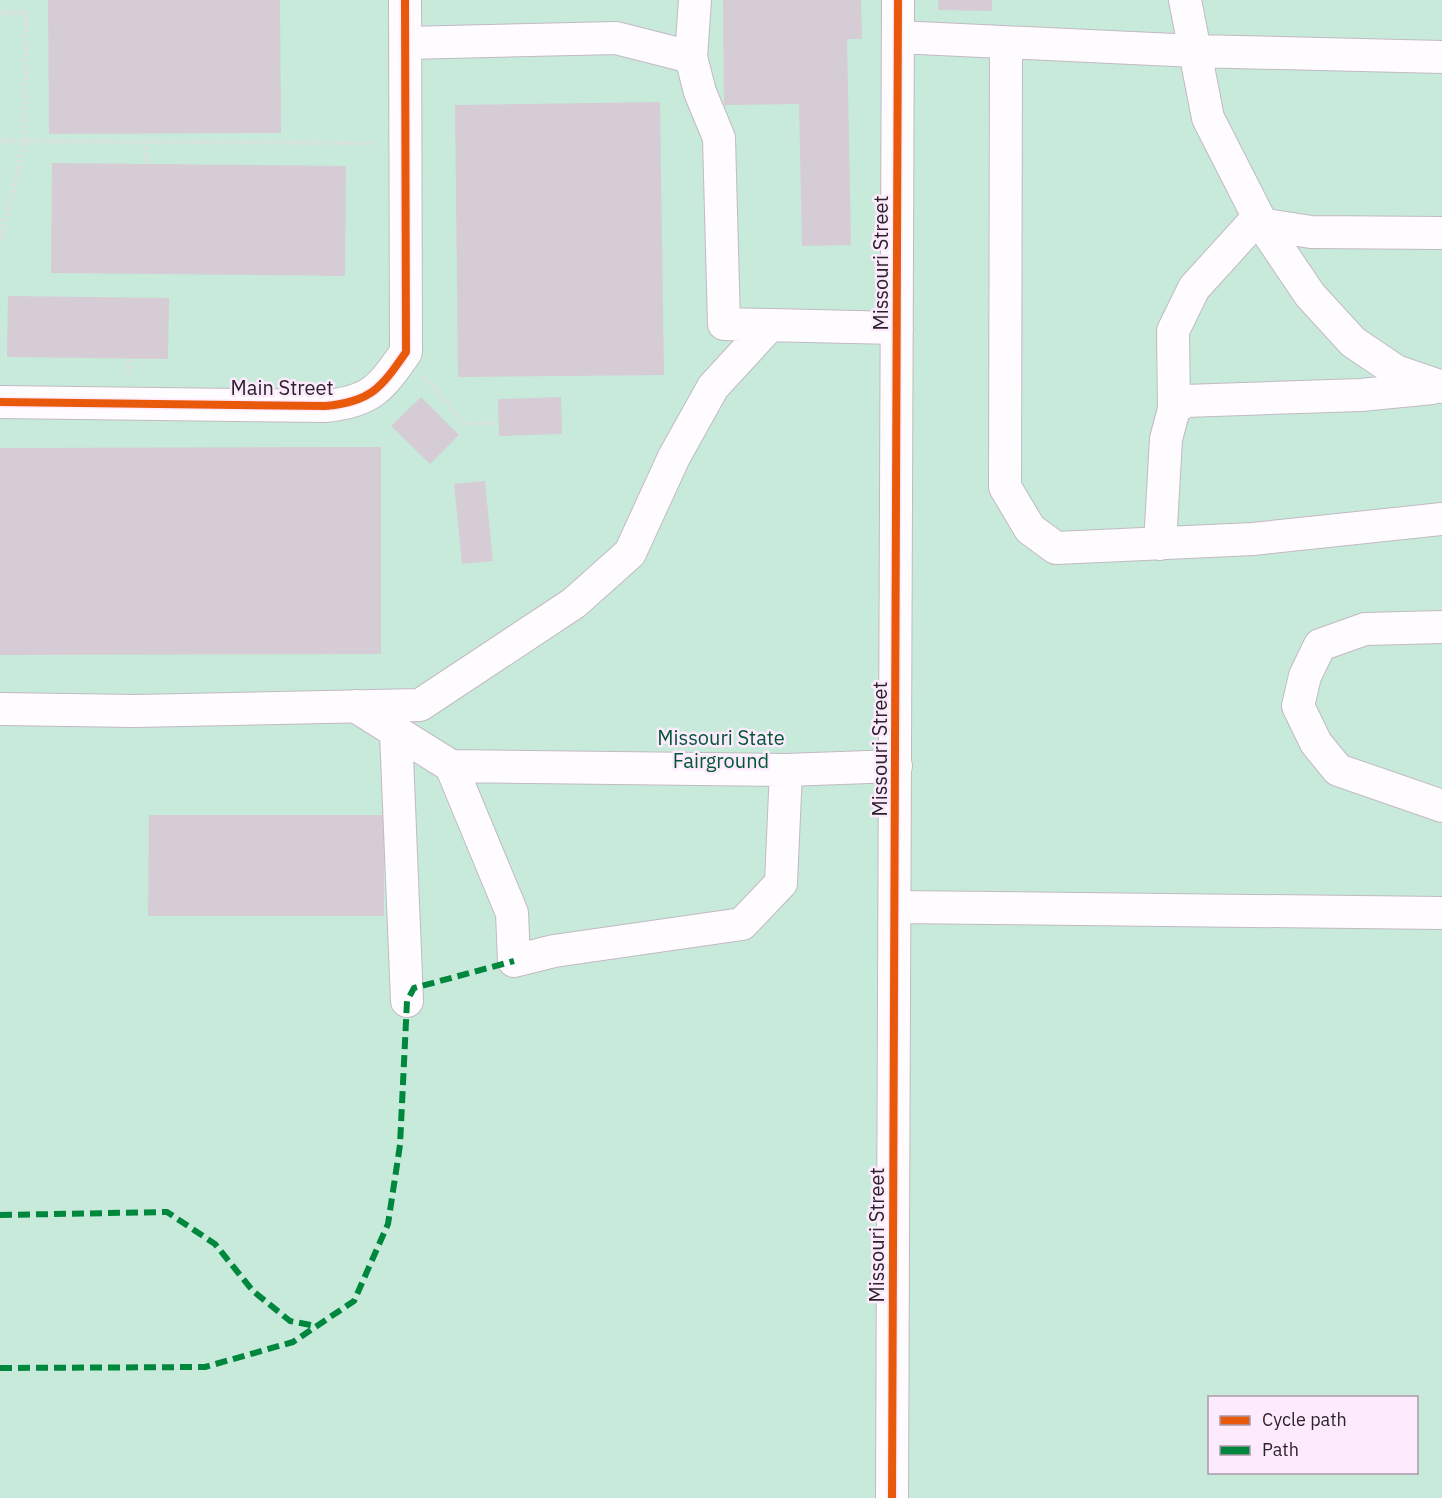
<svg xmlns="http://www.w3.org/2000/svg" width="1442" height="1498" font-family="'IBM Plex Sans',sans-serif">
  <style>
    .green { fill: #c8eada; fill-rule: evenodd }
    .building { fill: #d6ccd5 }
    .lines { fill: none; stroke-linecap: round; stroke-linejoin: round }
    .minor-casing { stroke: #c2bac2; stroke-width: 34 }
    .path { stroke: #e1dee1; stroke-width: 4; stroke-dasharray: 3 3; stroke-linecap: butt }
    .minor { stroke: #fefcfe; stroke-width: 32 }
    .quiet { stroke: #00873e; stroke-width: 6; stroke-dasharray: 12 6; stroke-linecap: butt }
    .cycleway-casing { stroke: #feeafd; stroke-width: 11 }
    .cycleway { stroke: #e8590c; stroke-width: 8 }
    .labels { text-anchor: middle; stroke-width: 5; stroke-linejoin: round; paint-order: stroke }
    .street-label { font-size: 20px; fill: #2a232a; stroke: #feeafd }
    .park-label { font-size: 20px; fill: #005737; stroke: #feeafd }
  </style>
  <rect width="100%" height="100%" fill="#faeef9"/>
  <path class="green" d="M 0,0 L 1442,0 L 1442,1498 L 0,1498 ZM 1210,1398 L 1416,1398 L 1416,1472 L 1210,1472 Z"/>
  <path class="building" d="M 48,0 L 280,0 L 281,133 L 49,134 Z
    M 723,0 L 861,0 L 862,39 L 847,39 L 851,245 L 802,246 L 799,104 L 724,105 Z
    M 938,0 L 992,0 L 992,11 L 938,10 Z
    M 660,102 L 664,375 L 458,377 L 455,105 Z
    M 52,163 L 346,166 L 345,276 L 51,273 Z
    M 8,296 L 169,298 L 168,359 L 7,357 Z
    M 421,397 L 459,435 L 430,464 L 391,426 Z
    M 561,397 L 562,434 L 499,436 L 498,399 Z
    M 381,447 L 381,654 L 0,655 L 0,448 Z
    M 485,481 L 493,561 L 462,564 L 454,484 Z
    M 149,815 L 384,815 L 384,916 L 148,916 Z"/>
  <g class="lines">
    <defs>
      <path id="minor" d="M 1185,0 L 1208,118 L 1262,224 L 1310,295 L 1353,342 L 1396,371 L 1442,387
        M 898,37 L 1195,51 L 1442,57
        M 405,43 L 616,38 L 691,57 L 700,92 L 719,138 L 724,324 L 897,328
        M 1006,43 L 1005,487 L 1030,529 L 1056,548 L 1253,539 L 1442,519
        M 691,57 L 695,0
        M 0,402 L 325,406 C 371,402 381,388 406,352 L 405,0
        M 1174,409 L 1173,331 L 1194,288 L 1253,223 L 1311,232 L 1442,233
        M 1160,544 L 1166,439 L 1174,409 L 1185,401 L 1361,395 L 1432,388
        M 1442,627 L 1365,629 L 1320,645 L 1305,676 L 1298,706 L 1316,743 L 1338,770 L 1442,806
        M 355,706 L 451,766 L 786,770 L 896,766
        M 0,709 L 135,711 L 420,705 L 574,603 L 630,553 L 674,457 L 713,387 L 770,325
        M 396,732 L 407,1001
        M 451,766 L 512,913 L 514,961 L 554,951 L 742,924 L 781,883 L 786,770
        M 895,907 L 1442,913
        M 892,1498 L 898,0"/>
    </defs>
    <use href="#minor" class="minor-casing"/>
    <path class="path" d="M 0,13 L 26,13 L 25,141 L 0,242
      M 0,141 L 376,143
      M 144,141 L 147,164
      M 128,374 L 129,358
      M 424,377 L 464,423 L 499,423"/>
    <use href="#minor" class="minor"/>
    <path class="quiet" d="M 0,1215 L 167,1212 L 215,1244 L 253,1291 L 290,1321 L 316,1326
      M 0,1368 L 205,1367 L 293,1342 L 354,1301 L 388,1224 L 400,1145 L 407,1001 L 414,988 L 514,961"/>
    <defs>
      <path id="cycleway" d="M 0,402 L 325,406 C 371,402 381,388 406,352 L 405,0
        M 892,1498 L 898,0"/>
    </defs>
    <use href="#cycleway" class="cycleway-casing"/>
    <use href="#cycleway" class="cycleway"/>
  </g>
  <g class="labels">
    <g class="street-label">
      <text transform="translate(881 263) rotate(-90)" y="7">Missouri Street</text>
      <text x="282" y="395">Main Street</text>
      <text transform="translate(880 749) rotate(-90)" y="7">Missouri Street</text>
      <text transform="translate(877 1235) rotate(-90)" y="7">Missouri Street</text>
    </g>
    <g class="park-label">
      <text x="721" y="745">Missouri State<tspan x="721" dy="23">Fairground</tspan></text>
    </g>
  </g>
  <rect x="1208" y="1396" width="210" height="78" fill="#feeafd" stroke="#a99aa9" stroke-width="1.5"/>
  <rect x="1220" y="1416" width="30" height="9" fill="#e8590c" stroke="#a99aa9" stroke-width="1.5"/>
  <text x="1262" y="1426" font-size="18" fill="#2a232a">Cycle path</text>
  <rect x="1220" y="1446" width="30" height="9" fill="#00873e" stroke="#a99aa9" stroke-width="1.5"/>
  <text x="1262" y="1456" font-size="18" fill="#2a232a">Path</text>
</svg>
